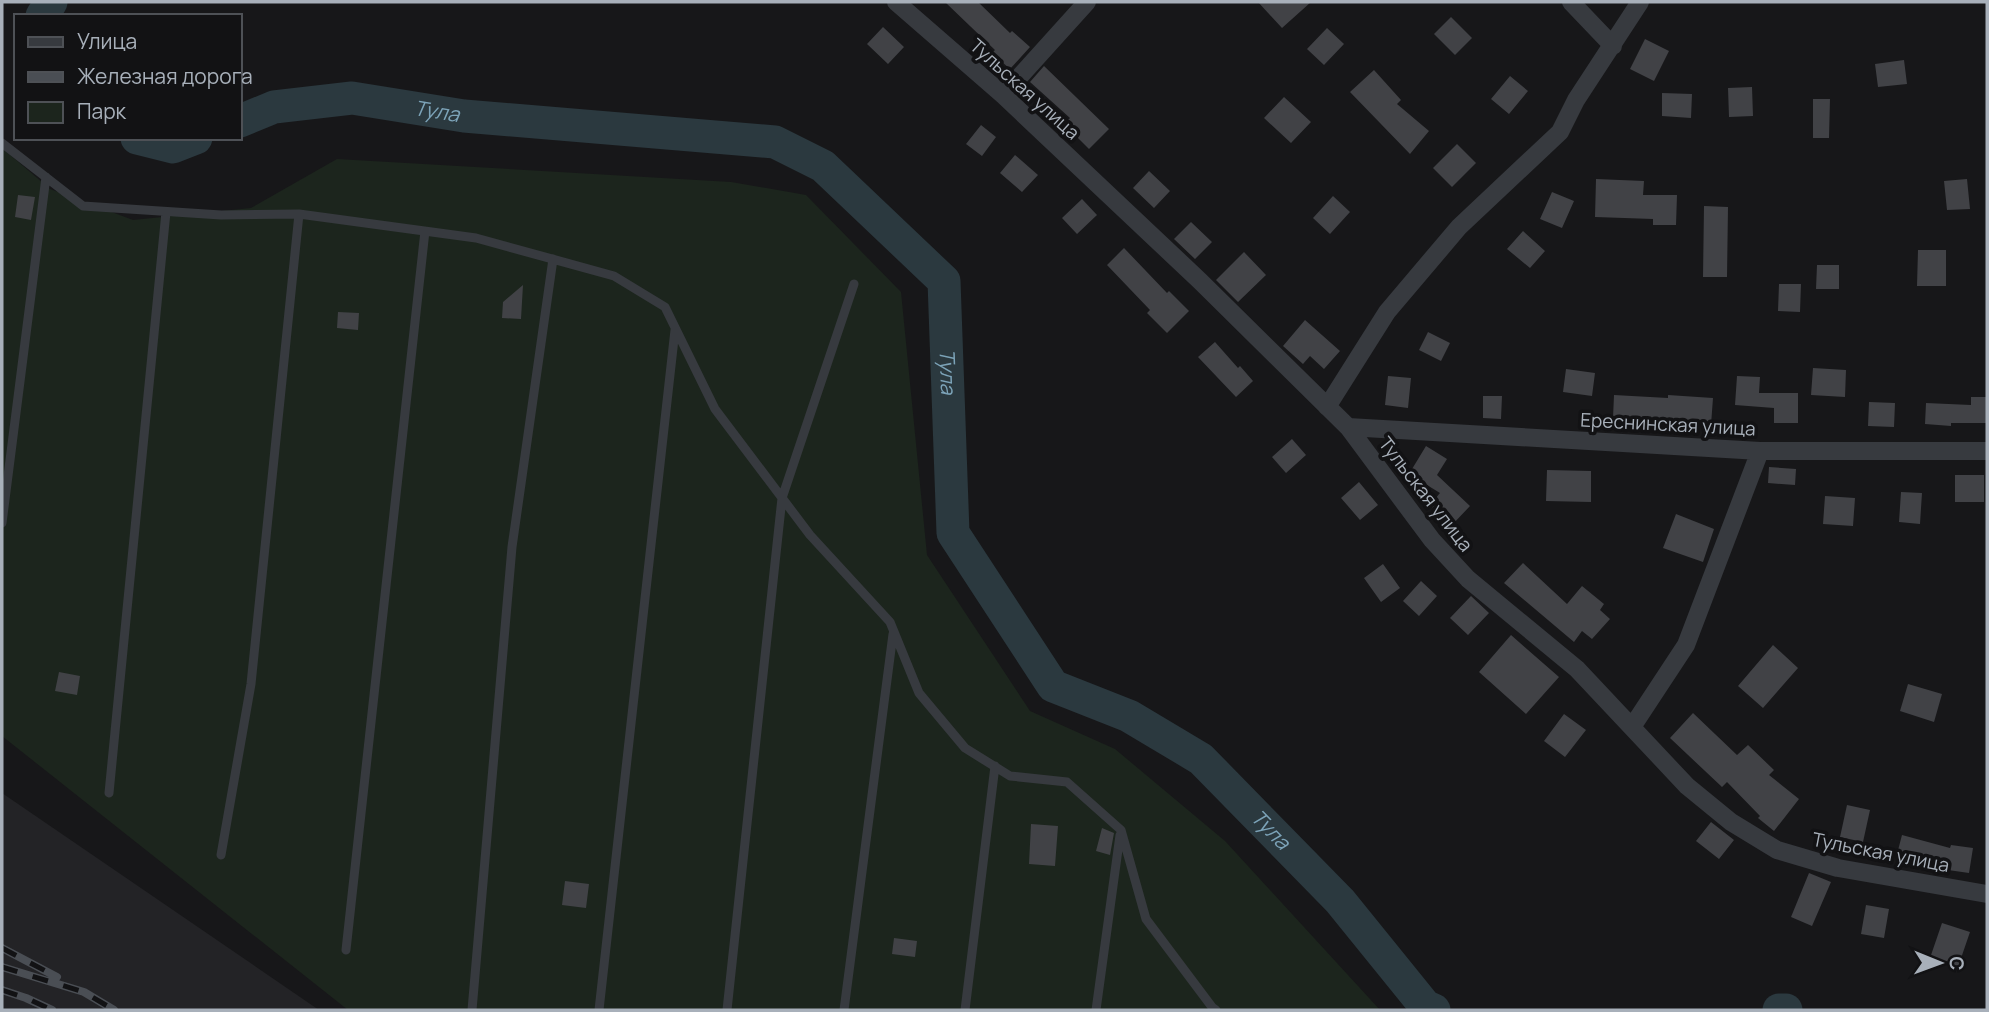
<svg xmlns="http://www.w3.org/2000/svg" width="1989" height="1012" font-family="Manrope,sans-serif">
  <style>
    .built { fill: #232326 }
    .green { fill: #1c251d }
    .lines { fill: none; stroke-linecap: round; stroke-linejoin: round }
    .river { stroke: #2b393f; stroke-width: 33 }
    .building { fill: #414246 }
    .lane { stroke: #373a3f; stroke-width: 9 }
    .street { stroke: #373a3f; stroke-width: 18 }
    .rail-casing { stroke: #4a4e54; stroke-width: 8 }
    .rail { stroke: #121214; stroke-width: 5; stroke-dasharray: 16; stroke-linecap: butt }
    .labels { text-anchor: middle; stroke-width: 7; stroke-linejoin: round; paint-order: stroke }
    .street-label { font-size: 19px; fill: #a8b0ba; stroke: #121214 }
    .water-label { font-size: 21px; font-style: italic; fill: #7ca3b8; stroke: #121214 }
  </style>
  <rect width="100%" height="100%" fill="#171719"/>
  <path class="built" d="M 2,793 L 319,1010 L 2,1010 Z"/>
  <path class="green" d="M 2,148 L 50,189 L 133,220 L 251,208 L 337,159 L 731,182 L 806,195 L 901,292 L 927,555 L 1030,711 L 1115,749 L 1225,841 L 1380,1010 L 348,1010 L 2,736 Z"/>
  <g class="lines">
    <g class="river">
      <path d="M 42,16 L 51,2"/>
      <path id="s1" d="M 240,121 L 274,107 L 352,98 L 464,116 L 775,142 L 823,166 L 944,281 L 953,533 L 1053,686 L 1129,716 L 1201,759 L 1340,901 L 1425,1006 L 1434,1010"/>
      <path d="M 137,138 L 173,147 L 196,138"/>
      <path d="M 1779,1010 L 1786,1010"/>
    </g>
  </g>
  <path class="building" d="M 945,2 L 978,2 L 1010,33 L 1012,31 L 1030,47 L 1010,69 L 992,53 L 995,50 Z
    M 1258,2 L 1311,2 L 1282,28 Z
    M 1451,17 L 1472,38 L 1455,55 L 1434,34 Z
    M 883,27 L 904,47 L 888,64 L 867,44 Z
    M 1327,28 L 1344,44 L 1324,65 L 1307,49 Z
    M 1645,39 L 1669,51 L 1654,81 L 1630,69 Z
    M 1904,60 L 1907,84 L 1878,87 L 1875,64 Z
    M 1044,66 L 1109,129 L 1089,149 L 1064,124 L 1070,118 L 1030,82 Z
    M 1374,70 L 1401,100 L 1397,104 L 1429,131 L 1410,154 L 1350,92 Z
    M 1510,76 L 1528,91 L 1509,114 L 1491,99 Z
    M 1752,87 L 1753,116 L 1729,117 L 1728,88 Z
    M 1662,93 L 1692,94 L 1691,118 L 1662,116 Z
    M 1284,97 L 1311,122 L 1291,143 L 1264,118 Z
    M 1813,99 L 1830,99 L 1829,138 L 1813,138 Z
    M 981,125 L 996,137 L 982,156 L 966,144 Z
    M 1457,144 L 1476,163 L 1452,187 L 1433,168 Z
    M 1015,155 L 1038,175 L 1022,192 L 1000,173 Z
    M 1149,171 L 1170,191 L 1154,208 L 1133,188 Z
    M 1596,179 L 1644,181 L 1643,195 L 1677,195 L 1676,225 L 1653,225 L 1653,219 L 1595,217 Z
    M 1967,179 L 1970,209 L 1947,210 L 1944,181 Z
    M 1552,192 L 1574,201 L 1562,228 L 1540,219 Z
    M 18,195 L 35,197 L 31,220 L 15,217 Z
    M 1333,196 L 1350,212 L 1330,234 L 1313,218 Z
    M 1082,199 L 1097,215 L 1077,234 L 1062,218 Z
    M 1704,206 L 1728,207 L 1727,277 L 1703,277 Z
    M 1191,222 L 1212,242 L 1195,259 L 1174,239 Z
    M 1523,231 L 1545,251 L 1530,268 L 1507,249 Z
    M 1124,248 L 1167,293 L 1169,291 L 1189,311 L 1167,333 L 1147,313 L 1150,310 L 1107,265 Z
    M 1918,250 L 1946,250 L 1946,286 L 1917,286 Z
    M 1244,252 L 1266,275 L 1238,302 L 1216,280 Z
    M 1817,265 L 1839,265 L 1839,289 L 1816,289 Z
    M 1779,284 L 1801,284 L 1800,312 L 1778,311 Z
    M 523,285 L 521,319 L 502,318 L 503,302 Z
    M 338,312 L 359,313 L 358,330 L 337,328 Z
    M 1305,320 L 1340,351 L 1324,369 L 1310,356 L 1303,364 L 1283,346 Z
    M 1428,332 L 1450,343 L 1441,361 L 1419,350 Z
    M 1215,342 L 1238,368 L 1240,366 L 1253,381 L 1236,397 L 1198,357 Z
    M 1813,368 L 1846,370 L 1845,397 L 1811,395 Z
    M 1566,369 L 1595,373 L 1592,396 L 1563,392 Z
    M 1388,376 L 1411,378 L 1408,408 L 1385,405 Z
    M 1737,376 L 1760,377 L 1759,393 L 1798,393 L 1798,423 L 1774,423 L 1774,408 L 1735,405 Z
    M 1614,395 L 1668,398 L 1668,395 L 1713,398 L 1711,425 L 1613,418 Z
    M 1483,396 L 1502,396 L 1501,419 L 1483,418 Z
    M 1971,397 L 1987,397 L 1987,423 L 1951,423 L 1951,426 L 1925,424 L 1926,403 L 1971,405 Z
    M 1869,402 L 1895,403 L 1894,427 L 1868,426 Z
    M 1292,439 L 1306,455 L 1286,473 L 1272,457 Z
    M 1426,446 L 1447,459 L 1437,475 L 1470,506 L 1452,525 L 1430,505 L 1440,493 L 1409,474 Z
    M 1769,467 L 1796,469 L 1795,485 L 1768,483 Z
    M 1547,470 L 1591,471 L 1591,502 L 1546,501 Z
    M 1955,475 L 1984,475 L 1984,502 L 1955,502 Z
    M 1359,482 L 1378,505 L 1360,520 L 1341,498 Z
    M 1901,492 L 1922,493 L 1920,524 L 1899,522 Z
    M 1825,496 L 1855,498 L 1853,526 L 1823,524 Z
    M 1676,514 L 1714,529 L 1703,562 L 1663,548 Z
    M 1523,563 L 1567,604 L 1582,586 L 1604,604 L 1600,610 L 1610,619 L 1592,639 L 1582,631 L 1574,642 L 1504,583 Z
    M 1383,564 L 1400,588 L 1381,602 L 1364,578 Z
    M 1421,581 L 1437,596 L 1419,616 L 1403,601 Z
    M 1471,596 L 1489,613 L 1468,635 L 1450,618 Z
    M 1511,635 L 1559,677 L 1526,714 L 1479,672 Z
    M 1773,645 L 1798,668 L 1763,708 L 1738,686 Z
    M 59,672 L 80,676 L 77,695 L 55,691 Z
    M 1908,684 L 1942,694 L 1934,722 L 1900,711 Z
    M 1693,713 L 1737,755 L 1748,745 L 1774,770 L 1769,775 L 1799,799 L 1774,831 L 1758,818 L 1760,816 L 1727,782 L 1722,787 L 1670,738 Z
    M 1564,714 L 1586,730 L 1565,757 L 1544,741 Z
    M 1847,805 L 1870,810 L 1863,842 L 1840,837 Z
    M 1711,822 L 1734,840 L 1719,859 L 1696,841 Z
    M 1031,824 L 1058,826 L 1055,866 L 1029,864 Z
    M 1102,828 L 1114,833 L 1110,855 L 1096,851 Z
    M 1902,835 L 1950,848 L 1951,845 L 1973,848 L 1969,873 L 1934,868 L 1896,858 Z
    M 1809,873 L 1831,882 L 1812,926 L 1791,917 Z
    M 565,881 L 589,884 L 586,908 L 562,905 Z
    M 1866,905 L 1889,909 L 1884,938 L 1861,934 Z
    M 1942,923 L 1970,932 L 1958,967 L 1930,958 Z
    M 894,938 L 917,941 L 915,957 L 892,954 Z"/>
  <g class="lines">
    <path class="lane" d="M 2,143 L 83,206 L 221,215 L 299,214 L 476,238 L 614,276 L 665,307 L 715,409 L 810,535 L 890,622 L 919,693 L 965,748 L 1010,776 L 1067,782 L 1121,830 L 1146,919 L 1212,1007 L 1216,1010
      M 2,523 L 46,177
      M 109,793 L 166,212
      M 221,855 L 251,684 L 299,214
      M 346,950 L 425,231
      M 472,1010 L 512,547 L 553,259
      M 599,1010 L 675,330
      M 727,1010 L 782,498 L 854,284
      M 844,1010 L 893,634
      M 965,1010 L 995,766
      M 1096,1010 L 1120,835"/>
    <path class="street" d="M 896,2 L 1003,95 L 1200,281 L 1348,427 L 1432,540 L 1468,579 L 1577,669 L 1687,786 L 1731,822 L 1777,850 L 1838,868 L 1987,894
      M 1571,2 L 1613,46
      M 1003,95 L 1087,2
      M 1327,407 L 1387,312 L 1459,227 L 1560,132 L 1576,100 L 1640,2
      M 1348,427 L 1760,451 L 1987,451
      M 1632,727 L 1686,645 L 1760,451"/>
    <defs>
      <path id="rail" d="M 2,948 L 57,977
        M 2,967 L 84,992 L 114,1010
        M 2,990 L 26,998 L 52,1010"/>
    </defs>
    <use href="#rail" class="rail-casing"/>
    <use href="#rail" class="rail"/>
  </g>
  <g class="labels">
    <g class="street-label">
      <text transform="translate(1025 89) rotate(42)" y="7">Тульская улица</text>
      <text transform="translate(1668 424) rotate(3)" y="7">Ереснинская улица</text>
      <text transform="translate(1426 494) rotate(52)" y="7">Тульская улица</text>
      <text transform="translate(1881 852) rotate(11)" y="7">Тульская улица</text>
    </g>
    <g class="water-label">
      <text dy="7" stroke="none"><textPath href="#s1" startOffset="201">Тула</textPath></text>
      <text dy="7" stroke="none"><textPath href="#s1" startOffset="852">Тула</textPath></text>
      <text dy="7" stroke="none"><textPath href="#s1" startOffset="1461">Тула</textPath></text>
    </g>
  </g>
  <rect width="1989" height="1012" fill="none" stroke="#a8b0ba" stroke-width="7"/>
  <rect x="14" y="14" width="228" height="126" fill="#121214" stroke="#4e5156" stroke-width="2"/>
  <rect x="28" y="37" width="35" height="10" fill="#373a3f" stroke="#4e5156" stroke-width="2"/>
  <text x="77" y="49" font-size="21" fill="#a8b0ba">Улица</text>
  <rect x="28" y="72" width="35" height="10" fill="#4a4e54" stroke="#4e5156" stroke-width="2"/>
  <text x="77" y="84" font-size="21" fill="#a8b0ba">Железная дорога</text>
  <rect x="28" y="102" width="35" height="21" fill="#1c251d" stroke="#4e5156" stroke-width="2"/>
  <text x="77" y="119" font-size="21" fill="#a8b0ba">Парк</text>
  <g transform="translate(1940 963) rotate(91)" stroke="#121214" stroke-width="5" paint-order="stroke">
  <path d="M0-5L12 26L0 18L-12 26Z" fill="#a8b0ba"/>
  <text y="-10" font-size="19" font-weight="bold" text-anchor="middle" fill="#a8b0ba">С</text>
  </g>
</svg>
